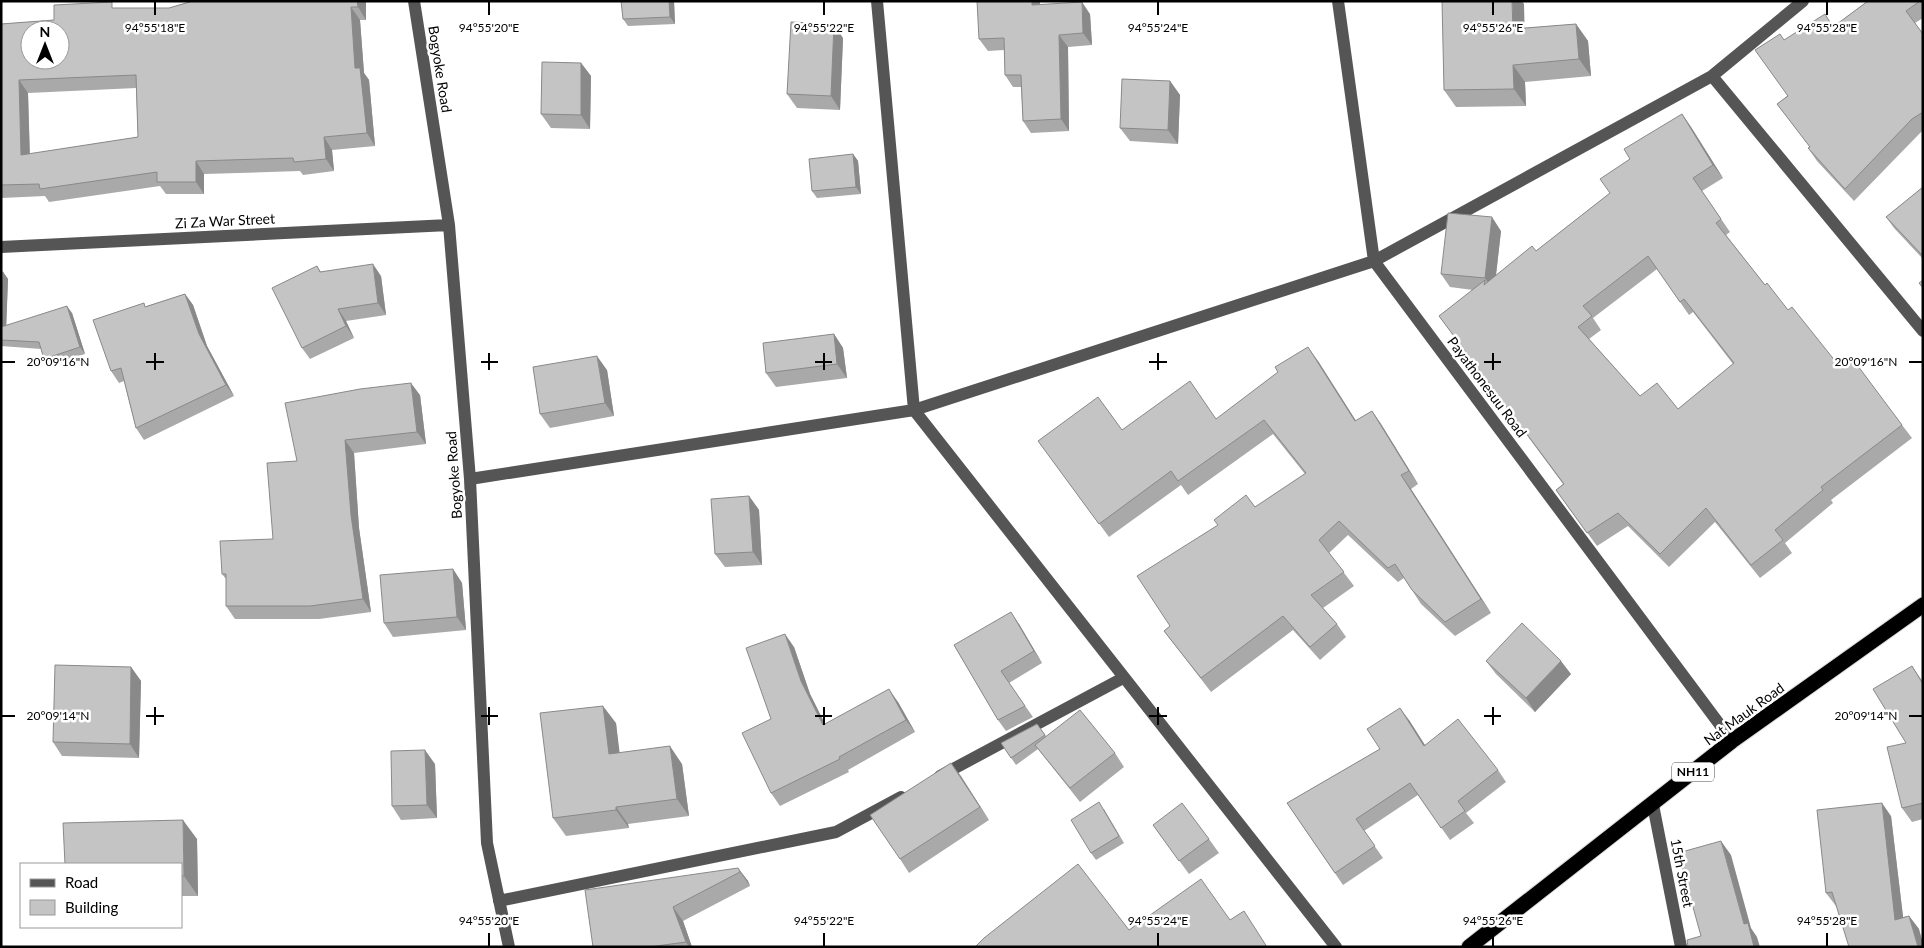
<svg xmlns="http://www.w3.org/2000/svg" width="1924" height="948" font-family="Lato,sans-serif">
  <style>
    .lines { fill: none; stroke-linecap: round; stroke-linejoin: round }
    .highway-casing { stroke: #dbdbdb; stroke-width: 17 }
    .minor { stroke: #555; stroke-width: 12 }
    .highway { stroke: #000; stroke-width: 15 }
    .wall { fill: #a9a9a9; fill-rule: evenodd }
    .shaded-wall { fill: #898989 }
    .building { fill: #c4c4c4; stroke: #898989; fill-rule: evenodd }
    .ticks { fill: none; stroke: #000; stroke-width: 2 }
    .labels { text-anchor: middle; stroke-width: 5; stroke-linejoin: round; paint-order: stroke }
    .shield { fill: #fff; stroke: #4c4c4c; stroke-width: 1 }
    .shield-label { font-size: 12px; font-weight: bold; fill: #000 }
    .street-label { font-size: 14px; fill: #000; stroke: #fff }
    .ticks-label { font-size: 12px; text-anchor: middle; fill: #000; stroke: #fff; stroke-width: 5; stroke-linejoin: round; paint-order: stroke }
  </style>
  <rect width="100%" height="100%" fill="#fff"/>
  <g class="lines">
    <defs>
      <path id="highway" d="M 1469,947 L 1732,741 L 1923,605"/>
    </defs>
    <use href="#highway" class="highway-casing"/>
    <path class="minor" d="M 414,1 L 449,225 L 470,479 L 487,843 L 509,947
      M 877,1 L 914,410 L 1336,947
      M 1338,1 L 1374,261 L 1732,741
      M 1712,76 L 1923,331
      M 1,247 L 449,225
      M 470,479 L 914,410 L 1374,261 L 1712,76 L 1803,1
      M 940,776 L 1123,678
      M 1653,805 L 1681,947
      M 499,901 L 836,832 L 901,797"/>
    <use href="#highway" class="highway"/>
  </g>
  <path class="wall" d="M 193,1 L 366,1 L 366,20 L 360,20 L 364,73 L 369,80 L 375,146 L 332,150 L 334,171 L 303,175 L 300,171 L 204,174 L 204,194 L 166,194 L 160,186 L 49,202 L 45,196 L 1,198 L 1,24 L 54,20 L 116,8 L 169,8 ZM 136,88 L 138,137 L 30,154 L 28,93 Z
    M 674,1 L 675,24 L 628,26 L 623,19 Z
    M 1868,1 L 1923,1 L 1923,18 L 1915,23 L 1923,34 L 1923,130 L 1854,201 L 1817,161 L 1808,148 L 1810,147 L 1777,104 L 1787,96 L 1784,40 L 1834,26 Z
    M 1040,4 L 1090,14 L 1092,45 L 1068,47 L 1069,131 L 1031,133 L 1023,121 L 1021,87 L 1013,87 L 1005,75 L 1004,50 L 988,51 L 979,39 Z
    M 1524,4 L 1524,28 L 1576,24 L 1588,41 L 1591,76 L 1525,82 L 1526,106 L 1456,107 L 1444,90 Z
    M 843,38 L 840,110 L 797,108 L 787,94 Z
    M 581,63 L 591,76 L 590,129 L 551,128 L 541,114 Z
    M 1170,81 L 1180,95 L 1178,144 L 1130,141 L 1120,128 Z
    M 1682,114 L 1691,127 L 1723,178 L 1702,191 L 1730,232 L 1726,235 L 1765,285 L 1788,310 L 1840,367 L 1902,425 L 1912,438 L 1831,500 L 1833,503 L 1785,543 L 1792,553 L 1760,578 L 1715,522 L 1669,567 L 1628,526 L 1597,546 L 1556,490 L 1563,484 L 1439,316 L 1473,290 L 1450,287 L 1441,274 L 1501,231 L 1496,275 L 1536,251 L 1610,193 L 1630,159 ZM 1657,269 L 1689,315 L 1693,312 L 1733,364 L 1678,409 L 1640,396 L 1589,339 L 1601,330 L 1593,318 Z
    M 853,154 L 858,161 L 861,194 L 817,198 L 812,191 Z
    M 1923,187 L 1923,259 L 1894,228 L 1886,217 Z
    M 317,266 L 321,272 L 381,276 L 386,315 L 346,321 L 354,338 L 310,359 L 302,348 Z
    M 1,272 L 3,272 L 8,279 L 6,325 L 72,313 L 85,354 L 49,366 L 44,359 L 41,349 L 1,346 Z
    M 185,294 L 193,305 L 207,346 L 234,396 L 144,440 L 136,428 L 124,381 L 119,383 L 111,371 L 147,306 Z
    M 834,334 L 843,348 L 847,378 L 776,387 L 766,373 Z
    M 1318,361 L 1356,421 L 1372,411 L 1381,424 L 1418,484 L 1411,489 L 1491,613 L 1455,636 L 1421,604 L 1404,578 L 1398,582 L 1348,535 L 1329,553 L 1354,586 L 1323,608 L 1337,624 L 1346,637 L 1320,660 L 1293,630 L 1211,692 L 1174,644 L 1164,631 L 1170,626 L 1255,507 L 1305,474 L 1273,434 L 1188,495 L 1181,485 L 1109,537 L 1048,454 L 1122,430 L 1216,419 Z
    M 607,370 L 614,416 L 550,428 L 540,414 Z
    M 420,395 L 426,444 L 354,453 L 359,528 L 371,612 L 319,619 L 235,619 L 226,606 L 226,579 L 222,574 L 273,539 L 297,461 Z
    M 749,496 L 759,510 L 762,565 L 725,567 L 715,554 Z
    M 453,569 L 462,583 L 466,630 L 393,637 L 384,623 Z
    M 1019,624 L 1042,663 L 1009,683 L 1033,717 L 1006,731 L 998,720 L 954,645 Z
    M 794,647 L 810,694 L 825,724 L 898,702 L 915,732 L 848,770 L 849,772 L 780,806 L 771,793 L 771,719 Z
    M 1486,661 L 1571,674 L 1535,712 L 1496,674 Z
    M 1912,666 L 1923,682 L 1923,819 L 1912,822 L 1902,808 L 1906,743 Z
    M 131,667 L 141,681 L 139,758 L 62,756 L 53,742 Z
    M 1409,720 L 1425,745 L 1498,770 L 1506,782 L 1466,813 L 1474,823 L 1450,840 L 1418,795 L 1364,831 L 1383,858 L 1343,885 L 1287,803 L 1380,749 Z
    M 616,723 L 619,753 L 682,764 L 689,816 L 628,824 L 629,828 L 566,836 L 553,818 Z
    M 1037,724 L 1046,736 L 1115,753 L 1124,767 L 1080,802 L 1038,749 L 1016,765 L 1001,743 Z
    M 951,763 L 989,820 L 909,873 L 900,859 Z
    M 435,764 L 437,818 L 401,820 L 392,806 Z
    M 1104,809 L 1124,843 L 1096,860 L 1091,853 Z
    M 1891,816 L 1903,917 L 1909,916 L 1919,929 L 1836,906 L 1826,893 Z
    M 1153,825 L 1209,839 L 1219,853 L 1189,874 Z
    M 197,839 L 198,896 L 181,896 L 181,864 Z
    M 738,868 L 748,881 L 750,886 L 683,921 L 692,947 L 593,947 Z"/>
  <path class="shaded-wall" d="M 357,1 L 366,1 L 366,20 L 358,7 Z
    M 669,1 L 674,1 L 675,24 L 670,17 Z
    M 1032,1 L 1040,1 L 1040,16 L 1032,5 Z
    M 1512,1 L 1522,1 L 1524,4 L 1525,46 L 1513,29 Z
    M 1082,2 L 1090,14 L 1092,45 L 1083,33 Z
    M 351,7 L 360,20 L 364,73 L 369,80 L 375,146 L 367,133 L 355,68 Z
    M 834,24 L 843,38 L 840,110 L 831,96 Z
    M 1576,24 L 1588,41 L 1591,76 L 1579,59 Z
    M 1059,35 L 1068,47 L 1069,131 L 1061,119 Z
    M 581,63 L 591,76 L 590,129 L 581,115 Z
    M 1513,65 L 1525,82 L 1526,106 L 1514,89 Z
    M 19,80 L 28,93 L 30,168 L 21,155 Z
    M 1170,81 L 1180,95 L 1178,144 L 1168,130 Z
    M 1682,114 L 1691,127 L 1723,178 L 1713,165 Z
    M 324,137 L 332,150 L 334,171 L 326,159 Z
    M 853,154 L 858,161 L 861,194 L 856,187 Z
    M 196,161 L 204,174 L 204,194 L 196,182 Z
    M 1492,217 L 1501,231 L 1494,292 L 1485,278 Z
    M 373,264 L 381,276 L 386,315 L 378,303 Z
    M 3,272 L 8,279 L 6,334 L 1,327 Z
    M 185,294 L 193,305 L 207,346 L 234,396 L 226,385 L 199,334 Z
    M 67,306 L 72,313 L 85,354 L 80,347 Z
    M 338,309 L 346,321 L 354,338 L 346,326 Z
    M 834,334 L 843,348 L 847,378 L 837,364 Z
    M 1308,347 L 1318,361 L 1365,435 L 1355,421 Z
    M 597,356 L 607,370 L 614,416 L 605,403 Z
    M 411,383 L 420,395 L 426,444 L 417,432 Z
    M 1372,411 L 1381,424 L 1418,484 L 1409,471 Z
    M 345,440 L 354,453 L 359,528 L 371,612 L 363,599 L 351,515 Z
    M 1401,475 L 1411,489 L 1491,613 L 1481,599 Z
    M 749,496 L 759,510 L 762,565 L 753,552 Z
    M 453,569 L 462,583 L 466,630 L 457,617 Z
    M 1011,612 L 1019,624 L 1042,663 L 1034,651 Z
    M 785,634 L 794,647 L 810,694 L 832,738 L 823,725 L 801,681 Z
    M 1561,661 L 1571,674 L 1535,712 L 1526,698 Z
    M 131,667 L 141,681 L 139,758 L 130,744 Z
    M 889,689 L 898,702 L 915,732 L 906,720 Z
    M 603,706 L 616,723 L 622,772 L 609,754 Z
    M 1400,708 L 1409,720 L 1433,758 L 1424,746 Z
    M 670,746 L 682,764 L 689,816 L 677,799 Z
    M 425,750 L 435,764 L 437,818 L 427,805 Z
    M 951,763 L 961,776 L 989,820 L 980,807 Z
    M 1882,803 L 1891,816 L 1905,933 L 1895,920 Z
    M 616,807 L 628,824 L 629,828 L 616,810 Z
    M 183,820 L 197,839 L 198,896 L 184,876 Z
    M 1721,841 L 1731,855 L 1751,928 L 1757,937 L 1760,947 L 1754,947 L 1744,924 Z
    M 738,868 L 748,881 L 750,886 L 740,872 Z
    M 673,907 L 683,921 L 692,947 L 689,947 L 686,942 Z
    M 1909,916 L 1919,929 L 1923,943 L 1923,947 L 1918,947 Z"/>
  <path class="building" d="M 193,1 L 357,1 L 358,7 L 351,7 L 355,68 L 360,68 L 367,133 L 324,137 L 326,159 L 294,162 L 293,158 L 196,161 L 196,182 L 157,182 L 157,172 L 40,189 L 39,184 L 1,185 L 1,24 L 54,20 L 54,5 L 112,2 L 112,8 L 169,8 ZM 30,30 L 60,30 L 60,60 L 30,60 ZM 136,75 L 138,137 L 21,155 L 19,80 Z
    M 621,1 L 669,1 L 670,17 L 623,19 Z
    M 977,1 L 1032,1 L 1032,5 L 1082,2 L 1083,33 L 1059,35 L 1061,119 L 1023,121 L 1021,75 L 1005,75 L 1004,38 L 979,39 Z
    M 1442,1 L 1512,1 L 1513,29 L 1576,24 L 1579,59 L 1513,65 L 1514,89 L 1444,90 Z
    M 1868,1 L 1920,1 L 1906,11 L 1923,34 L 1923,112 L 1912,119 L 1845,189 L 1808,148 L 1810,147 L 1777,104 L 1788,96 L 1755,50 L 1780,34 L 1784,40 L 1825,14 L 1833,27 Z
    M 791,22 L 834,24 L 831,96 L 787,94 Z
    M 542,62 L 581,63 L 581,115 L 541,114 Z
    M 1122,79 L 1170,81 L 1168,130 L 1120,128 Z
    M 1682,114 L 1713,165 L 1693,178 L 1721,219 L 1716,223 L 1765,285 L 1767,283 L 1788,310 L 1792,307 L 1840,367 L 1852,358 L 1902,425 L 1821,487 L 1823,490 L 1775,530 L 1783,540 L 1751,565 L 1706,508 L 1660,554 L 1618,513 L 1587,533 L 1556,490 L 1564,484 L 1439,316 L 1485,280 L 1484,285 L 1532,246 L 1536,251 L 1610,193 L 1600,179 L 1630,159 L 1624,149 ZM 1648,256 L 1680,302 L 1684,299 L 1734,363 L 1678,409 L 1657,383 L 1640,396 L 1578,327 L 1592,316 L 1583,306 Z
    M 853,154 L 856,187 L 812,191 L 809,159 Z
    M 1923,187 L 1923,256 L 1886,217 Z
    M 1448,213 L 1492,217 L 1485,278 L 1441,274 Z
    M 373,264 L 378,303 L 338,309 L 346,326 L 302,348 L 272,288 L 317,266 L 320,272 Z
    M 1,272 L 3,272 L 1,325 Z
    M 1923,280 L 1923,288 L 1919,283 Z
    M 185,294 L 199,334 L 226,385 L 136,428 L 121,368 L 111,371 L 93,320 L 144,303 L 145,307 Z
    M 67,306 L 80,347 L 44,359 L 39,342 L 1,340 L 1,327 Z
    M 834,334 L 837,364 L 766,373 L 763,343 Z
    M 1308,347 L 1355,421 L 1372,411 L 1409,471 L 1401,475 L 1481,599 L 1445,622 L 1412,590 L 1395,564 L 1388,568 L 1339,521 L 1319,540 L 1344,572 L 1311,595 L 1337,624 L 1310,647 L 1283,616 L 1201,678 L 1164,631 L 1170,626 L 1137,576 L 1218,525 L 1214,520 L 1246,495 L 1255,507 L 1306,473 L 1264,420 L 1178,481 L 1171,471 L 1099,524 L 1038,441 L 1098,397 L 1122,430 L 1190,381 L 1216,419 L 1278,372 L 1275,367 Z
    M 597,356 L 605,403 L 540,414 L 533,367 Z
    M 411,383 L 417,432 L 345,440 L 351,515 L 363,599 L 310,606 L 226,606 L 226,574 L 222,574 L 220,541 L 273,539 L 267,463 L 297,461 L 285,403 L 360,389 Z
    M 749,496 L 753,552 L 715,554 L 711,499 Z
    M 453,569 L 457,617 L 384,623 L 380,575 Z
    M 1011,612 L 1034,651 L 1001,671 L 1025,706 L 998,720 L 954,645 Z
    M 1522,623 L 1561,661 L 1526,698 L 1486,661 Z
    M 785,634 L 801,681 L 823,725 L 889,689 L 906,720 L 839,757 L 840,759 L 771,793 L 742,733 L 771,719 L 746,648 Z
    M 55,665 L 131,667 L 130,744 L 53,742 Z
    M 1912,666 L 1923,684 L 1923,803 L 1902,808 L 1887,747 L 1906,743 L 1873,689 Z
    M 603,706 L 609,754 L 670,746 L 677,799 L 616,807 L 616,810 L 553,818 L 540,713 Z
    M 1400,708 L 1424,746 L 1458,719 L 1498,770 L 1458,801 L 1465,811 L 1441,828 L 1410,783 L 1356,819 L 1375,846 L 1335,873 L 1287,803 L 1380,749 L 1367,729 Z
    M 1080,710 L 1115,753 L 1070,788 L 1035,745 Z
    M 1037,724 L 1045,735 L 1011,758 L 1001,743 Z
    M 425,750 L 427,805 L 392,806 L 391,751 Z
    M 951,763 L 980,807 L 900,859 L 870,815 Z
    M 1099,802 L 1119,836 L 1091,853 L 1071,820 Z
    M 1182,803 L 1209,839 L 1179,861 L 1153,825 Z
    M 1882,803 L 1895,920 L 1909,916 L 1918,947 L 1849,947 L 1832,892 L 1826,893 L 1817,810 Z
    M 183,820 L 184,876 L 181,876 L 181,864 L 65,864 L 63,823 Z
    M 1721,841 L 1744,924 L 1748,923 L 1754,947 L 1688,947 L 1687,940 L 1701,936 L 1678,853 Z
    M 1078,864 L 1129,930 L 1201,879 L 1230,920 L 1244,911 L 1267,947 L 975,947 L 984,938 Z
    M 738,868 L 740,872 L 673,907 L 686,942 L 649,947 L 593,947 L 585,890 Z"/>
  <path class="ticks" d="M 155,2 L 155,15M 489,2 L 489,15M 824,2 L 824,15M 1158,2 L 1158,15M 1493,2 L 1493,15M 1827,2 L 1827,15M 155,353 L 155,370M 489,353 L 489,370M 824,353 L 824,370M 1158,353 L 1158,370M 1493,353 L 1493,370M 2,362 L 15,362M 146,362 L 164,362M 481,362 L 498,362M 815,362 L 832,362M 1149,362 L 1167,362M 1484,362 L 1501,362M 1909,362 L 1922,362M 155,707 L 155,725M 489,707 L 489,725M 824,707 L 824,725M 1158,707 L 1158,725M 1493,707 L 1493,725M 2,716 L 15,716M 146,716 L 164,716M 481,716 L 498,716M 815,716 L 832,716M 1149,716 L 1167,716M 1484,716 L 1501,716M 1909,716 L 1922,716M 489,933 L 489,946M 824,933 L 824,946M 1158,933 L 1158,946M 1493,933 L 1493,946M 1827,933 L 1827,946"/>
  <g class="labels">
    <rect class="shield" x="1672" y="762.5" width="42" height="19" rx="4"/>
    <g class="shield-label">
      <text x="1693" y="776">NH11</text>
    </g>
    <g class="street-label">
      <text transform="translate(440 69) rotate(81)" y="5">Bogyoke Road</text>
      <text transform="translate(225 221) rotate(-3)" y="5">Zi Za War Street</text>
      <text transform="translate(1487 387) rotate(53)" y="5">Payathonesuu Road</text>
      <text transform="translate(454 475) rotate(-94)" y="5">Bogyoke Road</text>
      <text transform="translate(1744 714) rotate(-36)" y="5">Nat Mauk Road</text>
      <text transform="translate(1682 873) rotate(79)" y="5">15th Street</text>
    </g>
  </g>
  <g class="ticks-label">
    <text x="155" y="32">94°55'18"E</text>
    <text x="489" y="32">94°55'20"E</text>
    <text x="824" y="32">94°55'22"E</text>
    <text x="1158" y="32">94°55'24"E</text>
    <text x="1493" y="32">94°55'26"E</text>
    <text x="1827" y="32">94°55'28"E</text>
    <text x="58" y="366">20°09'16"N</text>
    <text x="1866" y="366">20°09'16"N</text>
    <text x="58" y="720">20°09'14"N</text>
    <text x="1866" y="720">20°09'14"N</text>
    <text x="489" y="925">94°55'20"E</text>
    <text x="824" y="925">94°55'22"E</text>
    <text x="1158" y="925">94°55'24"E</text>
    <text x="1493" y="925">94°55'26"E</text>
    <text x="1827" y="925">94°55'28"E</text>
  </g>
  <rect width="1924" height="948" fill="none" stroke="#000000" stroke-width="5"/>
  <rect x="20" y="863" width="162" height="65" fill="#ffffff" stroke="#999999"/>
  <rect x="30" y="879" width="25" height="8" fill="#555555" stroke="#999999"/>
  <text x="65" y="888" font-size="15" fill="#000000">Road</text>
  <rect x="30" y="900" width="25" height="15" fill="#c4c4c4" stroke="#999999"/>
  <text x="65" y="913" font-size="15" fill="#000000">Building</text>
  <g transform="translate(45 45)"><circle r="24" fill="#ffffff" stroke="#999999"/>
  <path d="M0-4L9 19L0 12L-9 19Z" fill="#000000"/>
  <text y="-8" font-size="14" font-weight="bold" text-anchor="middle" fill="#000000">N</text>
  </g>
</svg>
